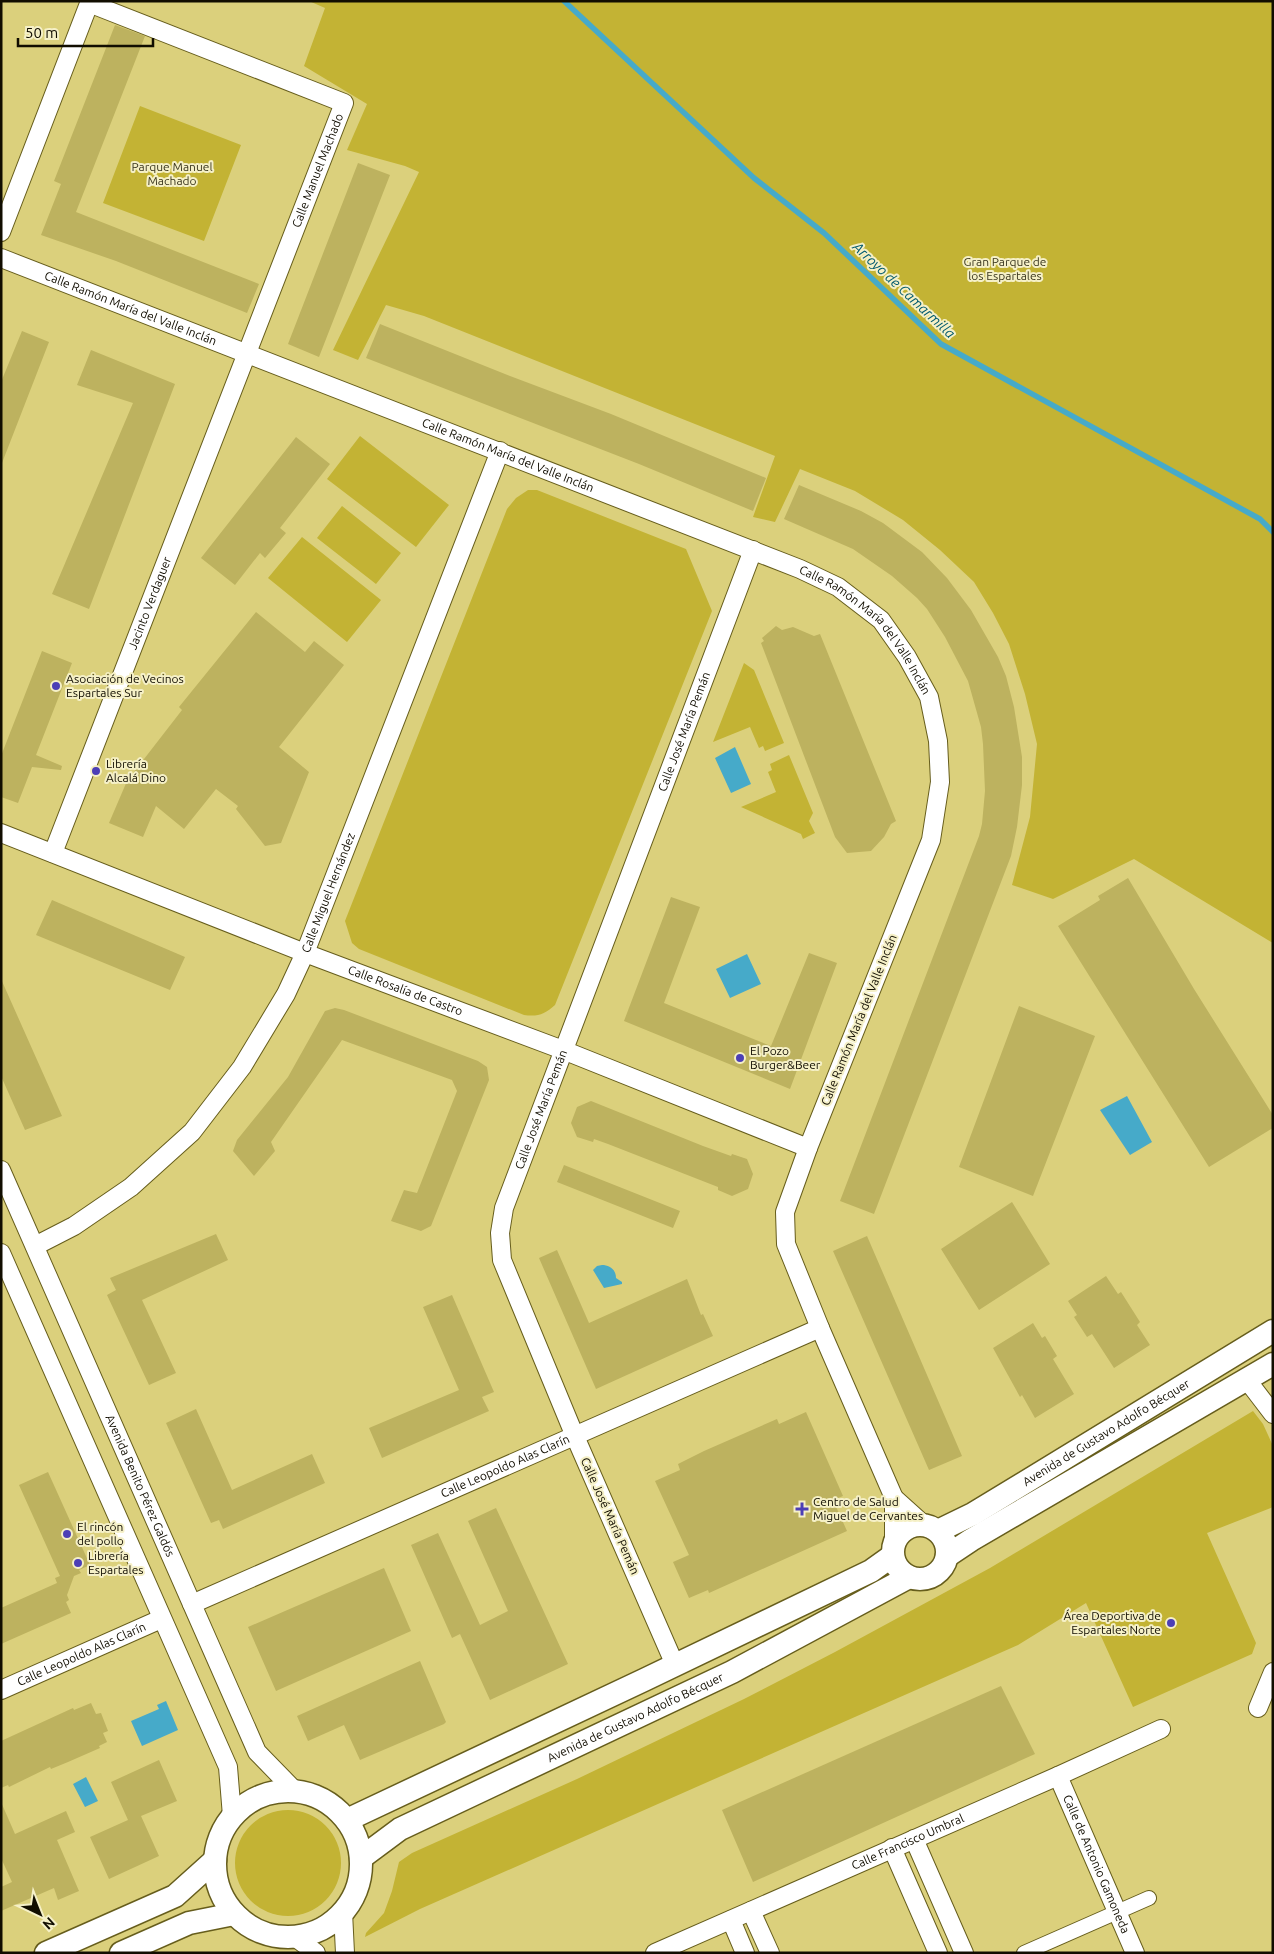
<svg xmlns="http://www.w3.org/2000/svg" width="1274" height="1954" font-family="Ubuntu,sans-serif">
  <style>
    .green { fill: #c3b334 }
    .water { fill: #46aac9 }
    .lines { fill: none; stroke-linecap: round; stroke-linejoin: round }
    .stream { stroke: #46aac9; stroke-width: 5.5 }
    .building { fill: #bdb25f }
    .pedestrian-casing { stroke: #665d1c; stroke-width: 16 }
    .minor-casing { stroke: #665d1c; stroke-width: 20 }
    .tertiary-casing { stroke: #665d1c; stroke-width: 25 }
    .pedestrian { stroke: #fff; stroke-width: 14 }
    .minor { stroke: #fff; stroke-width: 18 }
    .tertiary { stroke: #fff; stroke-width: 22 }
    .poi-dot { fill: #4c3fb6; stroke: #f5f0c7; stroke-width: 2 }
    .labels { text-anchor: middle; stroke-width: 4; stroke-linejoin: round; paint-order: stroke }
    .park-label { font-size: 12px; fill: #3a361e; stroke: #f5f0c7 }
    .street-label { font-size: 12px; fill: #110d00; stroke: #f5f0c7 }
    .poi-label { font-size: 12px; fill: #110d00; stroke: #f5f0c7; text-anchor: start }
    .water-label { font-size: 14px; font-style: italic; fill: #00596f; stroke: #f5f0c7 }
  </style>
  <rect width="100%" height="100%" fill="#dbd07c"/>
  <path class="green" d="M 309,1 L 1273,1 L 1273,943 L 1134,859 L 1053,899 L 1012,885 L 1030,817 L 1037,744 L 1025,694 L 1009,644 L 993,613 L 974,582 L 940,550 L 903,520 L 855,491 L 800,469 L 775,522 L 753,517 L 775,456 L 424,316 L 386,305 L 358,360 L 333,350 L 419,172 L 405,166 L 347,150 L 367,104 L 304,66 L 325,8 Z
    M 140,106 L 241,145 L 204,241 L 103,203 Z
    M 360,436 L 449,505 L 416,547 L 327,479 Z
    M 528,490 L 537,490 L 686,549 L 712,611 L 555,1005 C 545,1014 538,1017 524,1015 L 359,949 L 352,943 L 345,921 L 507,509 L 516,498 Z
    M 342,506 L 401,553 L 376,584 L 317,538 Z
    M 302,537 L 381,600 L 347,642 L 268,578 Z
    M 744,663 L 754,670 L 784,743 L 765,751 L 763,746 L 759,748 L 750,727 L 713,742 Z
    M 789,755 L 813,813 L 809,821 L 815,833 L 803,839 L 801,834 L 741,807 L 776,792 L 768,772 L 772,770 L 770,764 Z
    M 1253,1411 L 1263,1424 L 1273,1446 L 1273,1507 L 1207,1533 L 1256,1643 L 1252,1654 L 1133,1707 L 1086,1603 L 1018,1645 L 420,1909 L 365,1937 L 366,1933 L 384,1913 L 392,1891 L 399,1862 L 412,1853 L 577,1779 L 744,1699 L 835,1652 L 990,1568 Z
    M235 1863a53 53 0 1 1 106 0a53 53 0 1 1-106 0Z"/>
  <path class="water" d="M 735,747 L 751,784 L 731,793 L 715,758 Z
    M 747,954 L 761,984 L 730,998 L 716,969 Z
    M 1127,1096 L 1152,1142 L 1130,1155 L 1100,1110 Z
    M 602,1265 C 609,1265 616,1269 616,1278 L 622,1282 L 622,1284 L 604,1288 L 593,1270 L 597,1266 Z
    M 166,1701 L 178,1730 L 142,1746 L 131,1721 L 159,1709 L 157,1705 Z
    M 86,1777 L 98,1801 L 85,1807 L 73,1784 Z"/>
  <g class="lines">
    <path class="stream" d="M 564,1 L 754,178 L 824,233 L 941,344 L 1260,519 L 1273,532"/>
  </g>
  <path class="building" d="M 115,25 L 145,36 L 76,212 L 259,284 L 247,313 L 116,261 L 41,235 L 61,184 L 54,181 Z
    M 358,163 L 390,175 L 319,357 L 288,344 Z
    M 380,324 L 510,376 L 611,414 L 766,478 L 753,511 L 639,464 L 366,358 Z
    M 22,331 L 49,342 L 2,463 L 1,382 Z
    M 91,350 L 175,384 L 89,609 L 52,594 L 133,403 L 77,385 Z
    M 296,437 L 330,464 L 280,528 L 286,533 L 265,558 L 260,553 L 235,585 L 201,558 Z
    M 799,485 L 861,511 L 883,523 L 922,552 L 947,578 L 971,610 L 998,657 L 1006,676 L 1014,707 L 1022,757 L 1022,785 L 1017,827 L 1011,856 L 874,1214 L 840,1201 L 979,836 L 982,824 L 985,791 L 983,744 L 981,727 L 968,681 L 945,637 L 927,609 L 917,598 L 892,576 L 853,549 L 784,519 Z
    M 256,612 L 305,652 L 314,641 L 344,665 L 279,747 L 309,772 L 281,843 L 265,846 L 236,809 L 238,806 L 216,789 L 184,829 L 156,806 L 143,837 L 109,823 L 127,781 L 182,710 L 179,707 Z
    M 776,626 L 782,630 L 793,627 L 814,636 L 820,634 L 896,821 L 891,824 L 884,837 L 871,851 L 847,853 L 835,837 L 761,643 L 764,641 L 762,638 Z
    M 42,651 L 72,663 L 36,755 L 62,766 L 61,770 L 32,767 L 18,803 L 1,797 L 1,756 Z
    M 1128,878 L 1194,989 L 1273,1115 L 1273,1128 L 1209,1167 L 1058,926 L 1100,900 L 1098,896 Z
    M 671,897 L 700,907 L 664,1003 L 771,1046 L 809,953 L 837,963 L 790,1089 L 624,1021 Z
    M 52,900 L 185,957 L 170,990 L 36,935 Z
    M 1,979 L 62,1116 L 25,1130 L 1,1076 Z
    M 1019,1006 L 1095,1036 L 1033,1196 L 959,1167 Z
    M 335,1008 L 344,1010 L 478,1061 L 487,1067 L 489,1080 L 431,1226 L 421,1231 L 391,1221 L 404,1190 L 417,1193 L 457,1091 L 452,1080 L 342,1040 L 271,1142 L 275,1151 L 254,1176 L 233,1151 L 237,1140 L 288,1077 L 325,1011 Z
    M 591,1101 L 703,1146 L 731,1156 L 732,1154 L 747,1159 L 753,1174 L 748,1189 L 732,1196 L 718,1190 L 718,1187 L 608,1144 L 594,1139 L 593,1142 L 577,1137 L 571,1123 L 577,1107 Z
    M 564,1165 L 680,1211 L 673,1228 L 557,1182 Z
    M 1012,1202 L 1050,1264 L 979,1310 L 941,1249 Z
    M 216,1234 L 228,1260 L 142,1300 L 176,1373 L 149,1385 L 107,1295 L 116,1290 L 110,1278 Z
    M 867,1236 L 962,1456 L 929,1470 L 833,1251 Z
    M 557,1250 L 589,1323 L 687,1279 L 701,1315 L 703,1314 L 713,1336 L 596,1389 L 539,1258 Z
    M 1106,1276 L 1118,1294 L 1121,1292 L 1140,1322 L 1137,1325 L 1150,1345 L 1114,1368 L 1092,1334 L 1087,1337 L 1074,1317 L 1077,1315 L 1068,1301 Z
    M 452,1295 L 494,1392 L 482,1397 L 489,1411 L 382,1458 L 369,1428 L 459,1390 L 423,1307 Z
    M 1033,1323 L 1042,1338 L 1045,1336 L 1057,1356 L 1053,1359 L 1074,1394 L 1035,1418 L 1022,1395 L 1020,1397 L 993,1348 Z
    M 196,1409 L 232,1490 L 312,1454 L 325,1483 L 223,1529 L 219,1520 L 211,1523 L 166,1423 Z
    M 806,1412 L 843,1496 L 833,1500 L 847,1531 L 709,1593 L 708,1590 L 689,1598 L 673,1562 L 689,1555 L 655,1481 L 680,1470 L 678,1464 L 704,1451 L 777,1419 L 779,1424 Z
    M 48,1472 L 90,1565 L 79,1570 L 81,1573 L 74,1576 L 67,1595 L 69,1600 L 66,1602 L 71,1613 L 1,1644 L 1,1608 L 57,1583 L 55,1578 L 60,1576 L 19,1485 Z
    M 496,1508 L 568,1664 L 490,1700 L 460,1634 L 452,1638 L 411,1545 L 438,1533 L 480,1625 L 508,1611 L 468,1521 Z
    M 384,1568 L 411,1631 L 276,1691 L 248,1627 Z
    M 420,1661 L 446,1722 L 444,1724 L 360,1760 L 344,1725 L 308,1741 L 297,1716 Z
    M 1001,1686 L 1035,1754 L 753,1882 L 722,1810 Z
    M 91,1703 L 96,1714 L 101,1713 L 108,1731 L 103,1733 L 107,1742 L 99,1746 L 100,1748 L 68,1762 L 51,1769 L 50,1767 L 9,1787 L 8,1785 L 1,1788 L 1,1741 L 73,1708 L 74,1710 Z
    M 159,1760 L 177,1801 L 141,1816 L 159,1856 L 109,1879 L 90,1837 L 128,1820 L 111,1782 Z
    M 1,1802 L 15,1834 L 66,1811 L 75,1832 L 57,1840 L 79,1891 L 58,1900 L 54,1888 L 1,1911 L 1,1887 L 12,1882 L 1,1858 Z"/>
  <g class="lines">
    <defs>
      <path id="pedestrian" d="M 1024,1953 L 1149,1898"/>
      <g id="minor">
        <path d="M 1,232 L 90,1"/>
        <path id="s1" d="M 1,258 L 800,569 L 838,587 L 881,620 L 907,657 L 929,697 L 938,741 L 940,782 L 931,840 L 808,1148 L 785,1212 L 786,1244 L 820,1328 L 894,1498 L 894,1541"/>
        <path id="s2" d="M 1,833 L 305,953 L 563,1050 L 808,1148"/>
        <path id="s3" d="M 53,853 L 344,103 L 89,3"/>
        <path id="s4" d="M 1,1170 L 257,1752 L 295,1791"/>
        <path id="s5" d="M 35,1246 L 74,1226 L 131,1187 L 192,1132 L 242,1067 L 286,994 L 305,953 L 500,451"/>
        <path d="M 1,1253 L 228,1767 L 232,1816"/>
        <path d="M 1247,1380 L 1273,1414"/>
        <path d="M 894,1498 L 924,1525"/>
        <path id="s6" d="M 192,1604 L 820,1328"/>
        <path id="s7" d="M 675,1665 L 574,1434 L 502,1260 L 500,1233 L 504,1208 L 753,550"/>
        <path id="s8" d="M 1,1690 L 161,1619"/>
        <path d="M 1258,1708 L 1273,1672"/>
        <path id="s9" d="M 1058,1776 L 1135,1953"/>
        <path d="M 914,1839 L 964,1953"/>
        <path d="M 892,1848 L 938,1953"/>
        <path d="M 751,1911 L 770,1953"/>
        <path d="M 343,1912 L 345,1953"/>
        <path d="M 731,1920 L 745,1953"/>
        <path d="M 295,1937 L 316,1953"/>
        <path id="s10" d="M 655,1953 L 1058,1776 L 1161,1729"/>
      </g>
      <g id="tertiary">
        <circle cx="920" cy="1552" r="27"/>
        <path id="s11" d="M 938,1531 L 973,1514 L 1273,1331"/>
        <path d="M 947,1556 L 971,1540 L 1273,1364"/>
        <circle cx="288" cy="1864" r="73"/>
        <path d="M 347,1820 L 644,1680 L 871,1571 L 892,1556"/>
        <path id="s12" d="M 361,1858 L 400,1829 L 732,1672 L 909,1577"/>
        <path d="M 46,1953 L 175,1896 L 215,1860"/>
        <path d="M 121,1953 L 189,1923 L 234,1914"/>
      </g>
    </defs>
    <use href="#pedestrian" class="pedestrian-casing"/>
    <use href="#minor" class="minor-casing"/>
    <use href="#tertiary" class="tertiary-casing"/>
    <use href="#pedestrian" class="pedestrian"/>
    <use href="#minor" class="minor"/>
    <use href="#tertiary" class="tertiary"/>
  </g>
  <g class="poi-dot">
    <circle cx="56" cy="686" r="5"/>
    <circle cx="96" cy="771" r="5"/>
    <circle cx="740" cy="1058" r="5"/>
    <path d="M799.5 1501.5h5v5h5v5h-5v5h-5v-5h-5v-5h5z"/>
    <circle cx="67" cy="1534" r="5"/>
    <circle cx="78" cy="1563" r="5"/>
    <circle cx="1171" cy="1623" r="5"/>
  </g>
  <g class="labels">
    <g class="park-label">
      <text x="172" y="171">Parque Manuel<tspan x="172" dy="14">Machado</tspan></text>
      <text x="1005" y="266">Gran Parque de<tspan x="1005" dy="14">los Espartales</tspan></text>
    </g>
    <g class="street-label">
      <text dy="4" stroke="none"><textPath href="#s3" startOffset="732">Calle Manuel Machado</textPath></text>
      <text dy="4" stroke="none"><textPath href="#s1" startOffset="139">Calle Ramón María del Valle Inclán</textPath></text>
      <text dy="4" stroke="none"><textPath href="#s1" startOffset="544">Calle Ramón María del Valle Inclán</textPath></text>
      <text dy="4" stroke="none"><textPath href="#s3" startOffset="268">Jacinto Verdaguer</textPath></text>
      <text dy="4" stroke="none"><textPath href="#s1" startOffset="949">Calle Ramón María del Valle Inclán</textPath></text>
      <text dy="4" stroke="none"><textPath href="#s7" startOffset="1002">Calle José María Pemán</textPath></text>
      <text dy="4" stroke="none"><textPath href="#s5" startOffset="472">Calle Miguel Hernández</textPath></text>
      <text dy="4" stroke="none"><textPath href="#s2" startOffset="434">Calle Rosalía de Castro</textPath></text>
      <text transform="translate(859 1020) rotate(-68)" y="4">Calle Ramón María del Valle Inclán</text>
      <text dy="4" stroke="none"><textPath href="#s7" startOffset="598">Calle José María Pemán</textPath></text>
      <text dy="4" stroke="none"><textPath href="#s11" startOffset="195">Avenida de Gustavo Adolfo Bécquer</textPath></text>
      <text dy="4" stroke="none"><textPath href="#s6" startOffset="342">Calle Leopoldo Alas Clarín</textPath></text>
      <text dy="4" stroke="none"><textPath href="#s4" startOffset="345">Avenida Benito Pérez Galdós</textPath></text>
      <text transform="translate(610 1516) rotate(66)" y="4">Calle José María Pemán</text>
      <text dy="4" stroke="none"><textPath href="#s8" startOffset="88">Calle Leopoldo Alas Clarín</textPath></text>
      <text dy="4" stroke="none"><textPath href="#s12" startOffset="309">Avenida de Gustavo Adolfo Bécquer</textPath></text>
      <text dy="4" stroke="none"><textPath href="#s10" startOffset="276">Calle Francisco Umbral</textPath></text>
      <text dy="4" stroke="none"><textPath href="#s9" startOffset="96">Calle de Antonio Gamoneda</textPath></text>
    </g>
    <g class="poi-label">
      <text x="66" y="683">Asociación de Vecinos<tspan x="66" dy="14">Espartales Sur</tspan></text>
      <text x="106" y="768">Librería<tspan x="106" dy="14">Alcalá Dino</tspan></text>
      <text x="750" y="1055">El Pozo<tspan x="750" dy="14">Burger&amp;Beer</tspan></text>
      <text x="813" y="1506">Centro de Salud<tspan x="813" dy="14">Miguel de Cervantes</tspan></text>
      <text x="77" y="1531">El rincón<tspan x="77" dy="14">del pollo</tspan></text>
      <text x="88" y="1560">Librería<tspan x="88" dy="14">Espartales</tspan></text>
      <text x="1161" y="1620" text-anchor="end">Área Deportiva de<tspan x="1161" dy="14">Espartales Norte</tspan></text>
    </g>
    <g class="water-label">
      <text transform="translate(904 290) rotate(43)" y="5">Arroyo de Camarmilla</text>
    </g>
  </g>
  <rect width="1274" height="1954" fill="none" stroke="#110d00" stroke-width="5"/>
  <g transform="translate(40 1914) rotate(137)" stroke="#f5f0c7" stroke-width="4" paint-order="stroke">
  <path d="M0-4L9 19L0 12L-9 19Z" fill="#110d00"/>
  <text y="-8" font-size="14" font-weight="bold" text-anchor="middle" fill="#110d00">N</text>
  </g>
  <path d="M18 38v8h135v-8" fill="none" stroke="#110d00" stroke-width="2.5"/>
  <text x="25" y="38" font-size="15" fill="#110d00" stroke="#f5f0c7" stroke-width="4" paint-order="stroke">50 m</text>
</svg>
